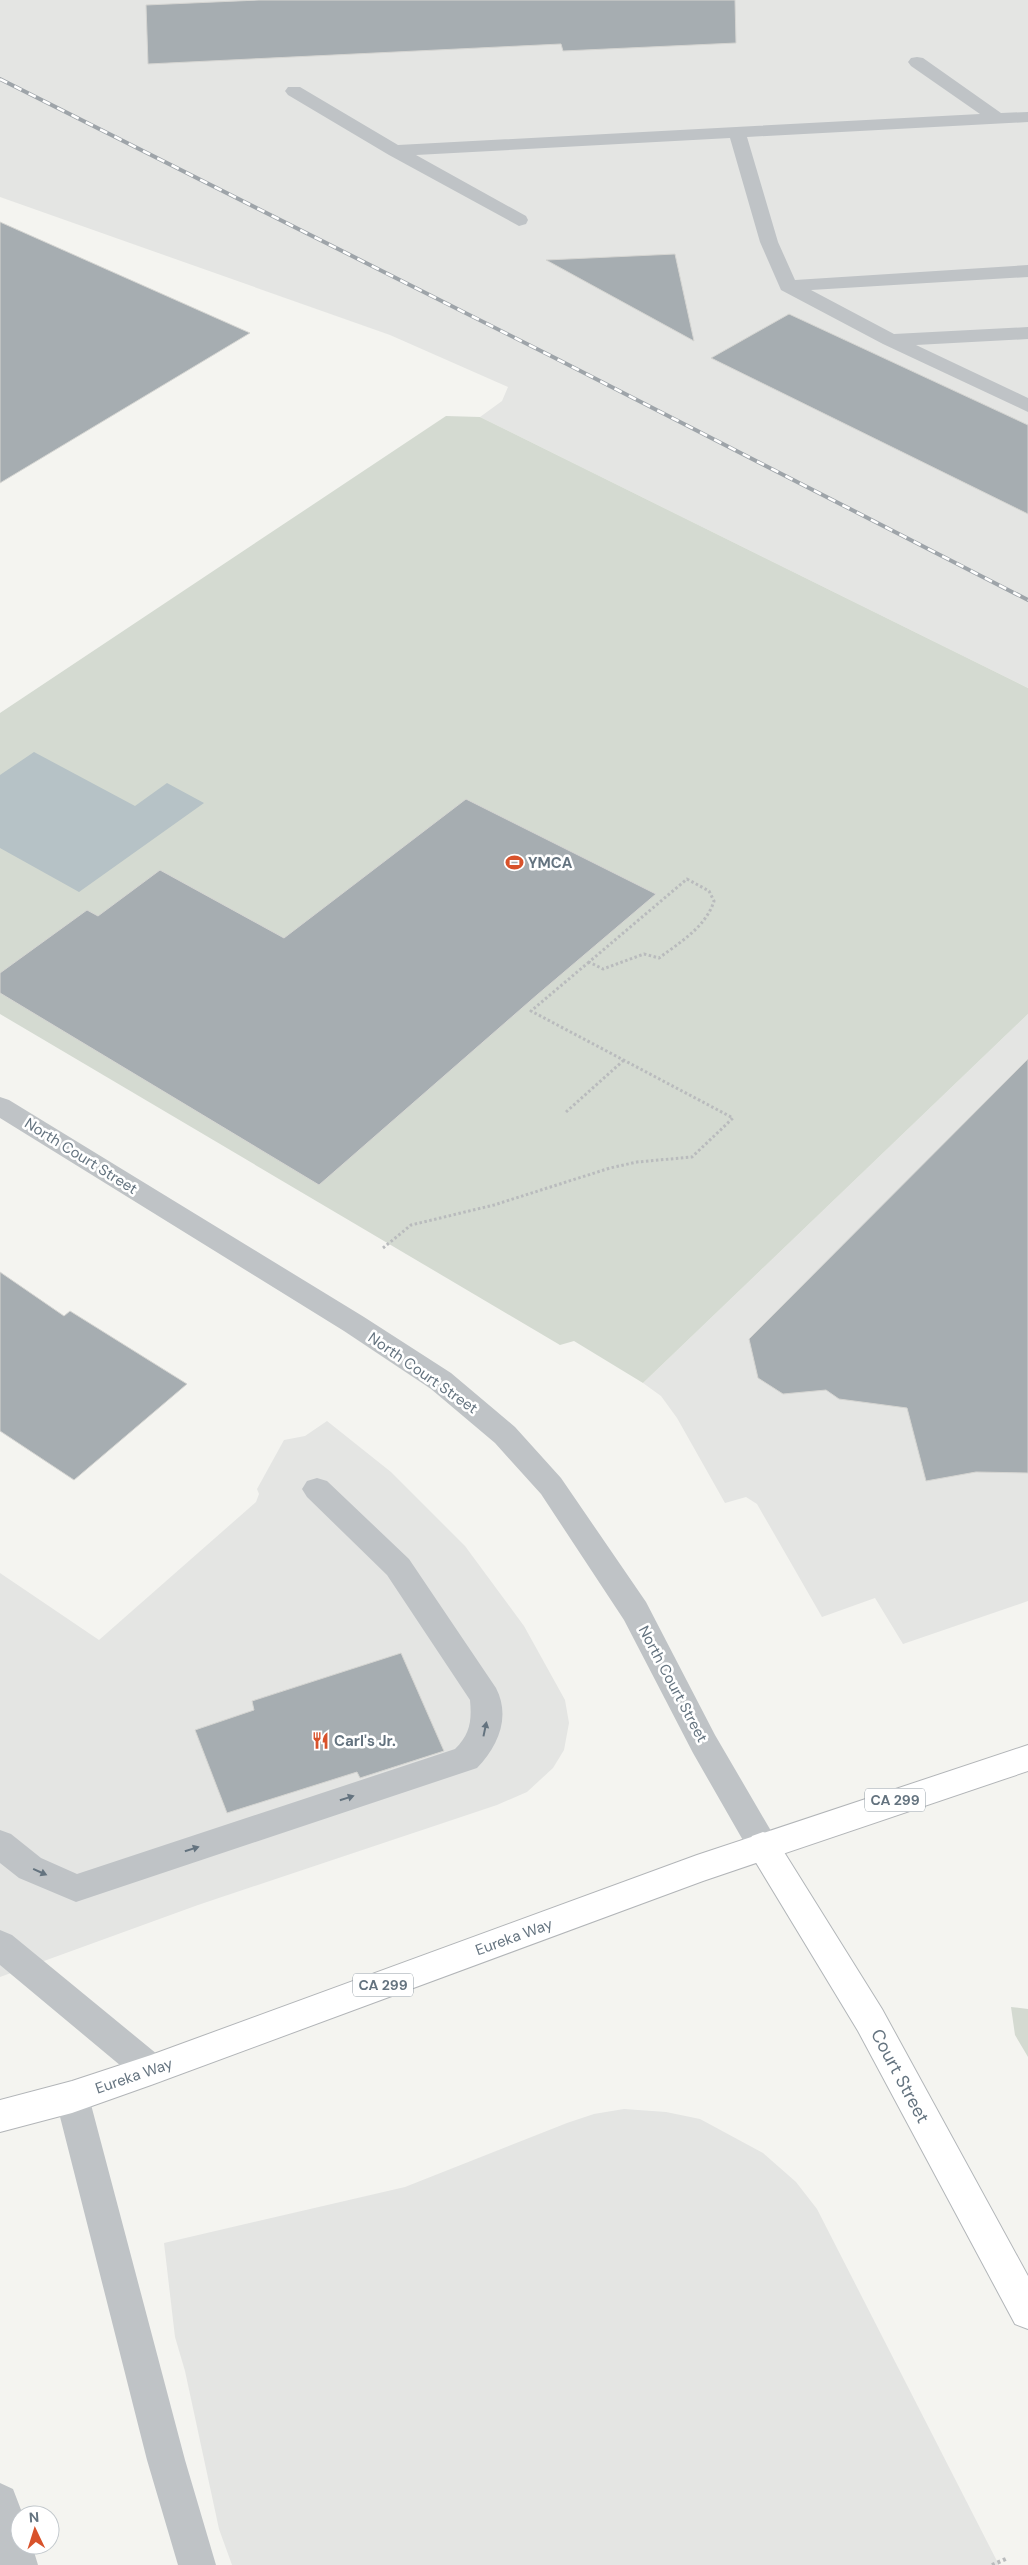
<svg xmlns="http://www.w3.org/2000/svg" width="1028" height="2565" font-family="'DM Sans',sans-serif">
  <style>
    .built { fill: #e4e5e3 }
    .green { fill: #d4dad1 }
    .water { fill: #b6c2c6 }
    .building { fill: #a6adb1; stroke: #d5d5d2 }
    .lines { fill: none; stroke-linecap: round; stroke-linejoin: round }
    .major-casing { stroke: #b2b6b9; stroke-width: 2 }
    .highway-casing { stroke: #b2b5b8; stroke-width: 2 }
    .path-far1 { stroke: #b9bbbd; stroke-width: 3; stroke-dasharray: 2.5 2.5; stroke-linecap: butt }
    .path { stroke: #b9bbbd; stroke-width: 4; stroke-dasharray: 3 3; stroke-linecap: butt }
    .minor { fill: #bfc3c6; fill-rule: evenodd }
    .major { fill: #fff; fill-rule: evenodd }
    .highway { fill: #fff; fill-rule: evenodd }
    .rail-casing { stroke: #9ea4a9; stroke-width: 4 }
    .rail { stroke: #fff; stroke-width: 2.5; stroke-dasharray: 8; stroke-linecap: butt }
    .oneway { fill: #64737f }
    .labels { text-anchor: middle; stroke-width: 5; stroke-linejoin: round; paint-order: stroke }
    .shield { fill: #fff; stroke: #929da5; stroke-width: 1 }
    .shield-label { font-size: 14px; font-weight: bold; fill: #64737f }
    .poi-label { font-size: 15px; font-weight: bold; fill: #64737f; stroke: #fff; text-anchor: start }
    .street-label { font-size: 15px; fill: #64737f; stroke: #fff }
    .near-street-label { font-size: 18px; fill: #64737f; stroke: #fff }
  </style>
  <rect width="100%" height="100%" fill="#f4f4f0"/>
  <path class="built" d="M 0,0 L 1028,0 L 1028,688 L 480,417 L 502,401 L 508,387 L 390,335 L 0,197 Z
    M 1028,1014 L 1028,1601 L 903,1644 L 875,1598 L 822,1617 L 757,1504 L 746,1497 L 725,1503 L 677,1418 L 661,1396 L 643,1383 Z
    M 327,1421 L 391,1472 L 465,1546 L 524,1626 L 565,1700 L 569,1723 L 564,1750 L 553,1768 L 527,1792 L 497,1805 L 198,1905 L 0,1977 L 0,1573 L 99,1640 L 256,1502 L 259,1494 L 257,1489 L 284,1440 L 305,1436 Z
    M 624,2109 L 666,2112 L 700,2119 L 763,2153 L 796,2182 L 817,2209 L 999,2565 L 232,2565 L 219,2529 L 185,2371 L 175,2337 L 164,2243 L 405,2187 L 567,2123 L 594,2114 Z"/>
  <path class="green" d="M 446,416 L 480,417 L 1028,688 L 1028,1014 L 643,1383 L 574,1341 L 560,1345 L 0,1014 L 0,713 Z
    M 1011,2007 L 1028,2009 L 1028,2057 L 1015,2035 Z"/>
  <path class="water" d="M 34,752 L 135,806 L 167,783 L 204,803 L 79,892 L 0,848 L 0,775 Z"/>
  <path class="building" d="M 259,0 L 735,0 L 736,43 L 563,51 L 561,44 L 148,64 L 146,5 Z
    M 0,222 L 250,333 L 0,483 Z
    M 675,254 L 694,341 L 546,260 Z
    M 789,314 L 1028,425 L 1028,514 L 711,358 Z
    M 466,799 L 656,894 L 537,995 L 319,1185 L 0,993 L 0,973 L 87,910 L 98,916 L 160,870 L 284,938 Z
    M 1028,1059 L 1028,1473 L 976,1472 L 926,1481 L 907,1408 L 839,1399 L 826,1390 L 783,1394 L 758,1378 L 749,1339 Z
    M 0,1272 L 64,1316 L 70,1311 L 187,1384 L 74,1480 L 0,1431 Z
    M 401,1653 L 444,1751 L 360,1778 L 357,1772 L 227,1813 L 195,1730 L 254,1710 L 252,1701 Z"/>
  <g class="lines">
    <defs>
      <path id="major" d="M 763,1832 L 774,1836 L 882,2009 L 1028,2276 L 1028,2329 L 1015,2324 L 858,2031 L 752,1856 L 747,1846 L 752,1836 Z"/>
      <path id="highway" d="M 1028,1745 L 1028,1771 L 703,1881 L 151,2085 L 72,2113 L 0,2132 L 0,2100 L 72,2081 L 151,2055 L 697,1855 Z"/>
    </defs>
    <use href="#major" class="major-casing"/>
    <use href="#highway" class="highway-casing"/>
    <path class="path-far1" d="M 687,879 L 709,891 L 714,901 C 706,927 679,943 659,958 L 644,954 L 603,969 L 589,962 Z
      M 566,1112 L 624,1060
      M 383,1248 L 411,1225 L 494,1205 L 610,1168 L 637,1162 L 692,1157 L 733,1118 L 531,1011 L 589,962"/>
    <path class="path" d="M 992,2565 L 1008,2558"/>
    <path class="minor" d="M 917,57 L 923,58 L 1001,113 L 1028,112 L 1028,122 L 747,137 L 778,242 L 795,280 L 1028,265 L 1028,277 L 811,290 L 894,334 L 1028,327 L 1028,339 L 916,345 L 1028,398 L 1028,412 L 883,344 L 781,290 L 760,242 L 730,138 L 416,155 L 526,216 L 528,220 L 526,224 L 519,226 L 389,155 L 288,95 L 285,91 L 288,87 L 300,87 L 398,145 L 980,114 L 911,66 L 908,62 L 911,58 Z
      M 0,1097 L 9,1100 L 364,1317 L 451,1373 L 515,1427 L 561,1478 L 646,1602 L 715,1735 L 774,1836 L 779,1846 L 774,1856 L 763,1860 L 752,1856 L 693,1753 L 624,1620 L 541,1494 L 495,1443 L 431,1389 L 344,1331 L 0,1118 Z
      M 317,1478 L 327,1481 L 409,1559 L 496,1688 C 511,1717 498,1746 477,1768 L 76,1902 L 19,1878 L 0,1863 L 0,1830 L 11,1834 L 41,1858 L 77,1874 L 455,1749 C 470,1734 472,1721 470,1700 L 387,1575 L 307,1497 L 302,1489 L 307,1481 Z
      M 0,1930 L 12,1935 L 163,2059 L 168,2070 L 163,2081 L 151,2085 L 139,2081 L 0,1965 Z
      M 72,2081 L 84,2086 L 89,2097 L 185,2460 L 216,2565 L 178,2565 L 147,2460 L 55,2097 L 60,2086 Z
      M 0,2483 L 13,2489 L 23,2515 L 20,2515 L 20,2545 L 32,2545 L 38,2565 L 0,2565 Z"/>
    <use href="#major" class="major"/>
    <use href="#highway" class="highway"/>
    <defs>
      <path id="rail" d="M 0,79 L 557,359 L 1028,600"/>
    </defs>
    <use href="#rail" class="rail-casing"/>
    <use href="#rail" class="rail"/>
  </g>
  <defs><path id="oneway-solid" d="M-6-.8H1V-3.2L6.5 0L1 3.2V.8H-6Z" transform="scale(1.25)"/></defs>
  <g class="oneway">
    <use href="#oneway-solid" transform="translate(485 1729) rotate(-78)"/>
    <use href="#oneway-solid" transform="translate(347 1798) rotate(-18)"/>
    <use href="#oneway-solid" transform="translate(192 1849) rotate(-18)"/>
    <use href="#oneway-solid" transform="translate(40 1872) rotate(24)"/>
  </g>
  <defs>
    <symbol id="stadium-bare" viewBox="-9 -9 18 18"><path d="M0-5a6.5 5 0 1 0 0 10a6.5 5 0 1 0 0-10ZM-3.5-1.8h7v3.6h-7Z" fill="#d8522b" stroke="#fff" stroke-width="2.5" paint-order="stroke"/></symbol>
    <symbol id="restaurant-bare" viewBox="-9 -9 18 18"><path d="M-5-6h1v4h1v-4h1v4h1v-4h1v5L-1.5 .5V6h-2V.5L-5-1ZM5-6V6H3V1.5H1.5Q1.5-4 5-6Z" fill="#d8522b" stroke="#fff" stroke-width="2.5" paint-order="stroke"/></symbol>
  </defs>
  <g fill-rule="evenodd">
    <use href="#stadium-bare" x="502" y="850" width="25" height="25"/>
    <use href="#restaurant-bare" x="308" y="1728" width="25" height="25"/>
  </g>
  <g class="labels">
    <g class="shield">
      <rect x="865" y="1788.5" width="60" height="23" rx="4"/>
      <rect x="353" y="1973.5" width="60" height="23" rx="4"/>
    </g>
    <g class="shield-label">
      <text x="895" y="1805">CA 299</text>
      <text x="383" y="1990">CA 299</text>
    </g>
    <g class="poi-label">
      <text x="528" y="868">YMCA</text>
      <text x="334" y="1746">Carl's Jr.</text>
    </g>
    <g class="street-label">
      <text transform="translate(81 1156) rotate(32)" y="5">North Court Street</text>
      <text transform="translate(423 1373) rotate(35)" y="5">North Court Street</text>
      <text transform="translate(673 1684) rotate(62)" y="5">North Court Street</text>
      <text transform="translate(514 1937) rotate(-20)" y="5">Eureka Way</text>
      <text transform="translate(134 2076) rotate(-19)" y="5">Eureka Way</text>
    </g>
    <g class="near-street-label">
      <text transform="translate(900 2076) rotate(62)" y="6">Court Street</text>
    </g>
  </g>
  <g transform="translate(35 2530) rotate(356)"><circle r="24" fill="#ffffff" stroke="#c1c7cc"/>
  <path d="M0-4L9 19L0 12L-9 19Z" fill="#d8522b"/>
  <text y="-8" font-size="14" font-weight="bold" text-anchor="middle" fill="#64737f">N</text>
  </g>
</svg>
